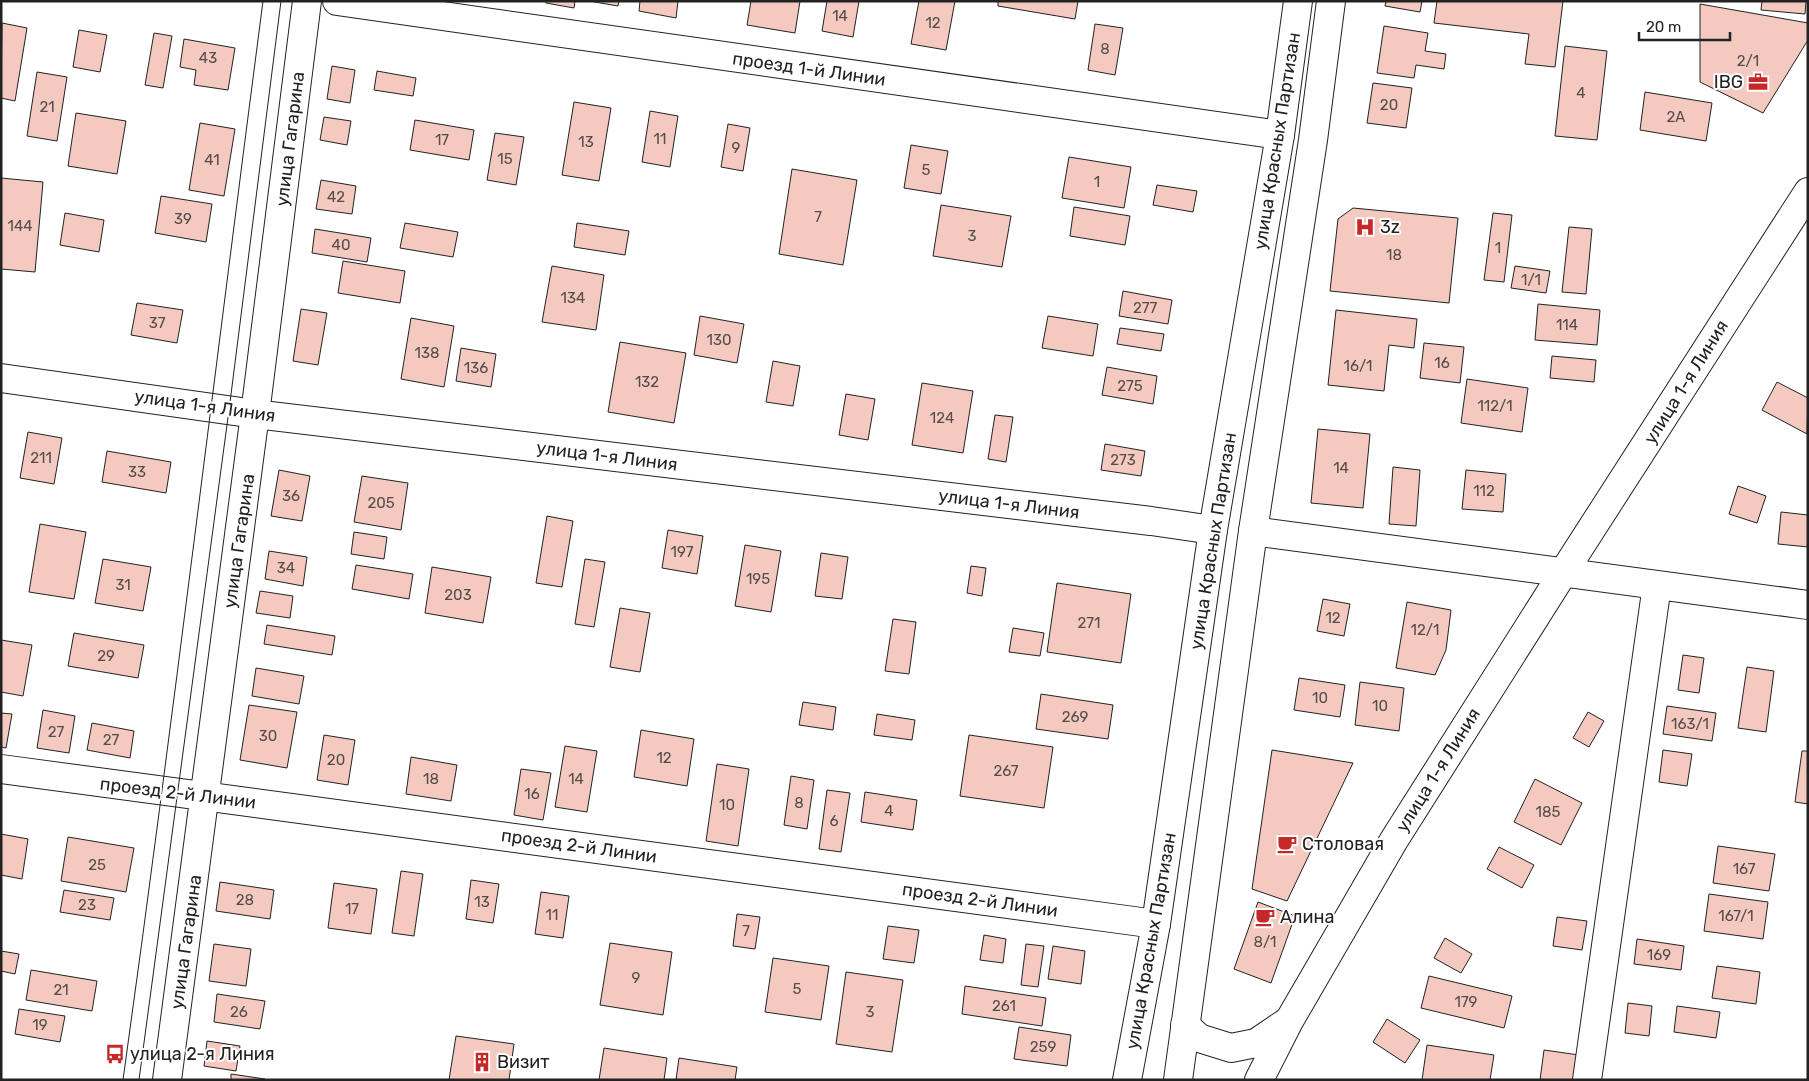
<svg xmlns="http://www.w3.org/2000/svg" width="1809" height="1081" font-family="Rubik,sans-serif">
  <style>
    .building { fill: #f3c9c0; stroke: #222 }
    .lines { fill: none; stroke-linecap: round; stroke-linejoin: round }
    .minor-casing { stroke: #222; stroke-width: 30 }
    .tertiary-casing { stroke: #222; stroke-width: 30 }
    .trunk-casing { stroke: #222; stroke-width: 30 }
    .minor { stroke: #fff; stroke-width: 28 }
    .tertiary { stroke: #fff; stroke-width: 28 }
    .trunk { stroke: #fff; stroke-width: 28 }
    .tram { stroke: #222; stroke-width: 1 }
    .labels { text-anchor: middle; stroke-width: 4; stroke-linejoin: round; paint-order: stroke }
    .number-label { font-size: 15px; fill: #564c4a }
    .street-label { font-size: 18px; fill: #222; stroke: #fff }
    .poi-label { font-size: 18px; fill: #222; stroke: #fff; text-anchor: start }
  </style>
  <rect width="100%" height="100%" fill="#fff"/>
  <path class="building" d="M 546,1 L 575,1 L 574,8 L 546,3 Z
    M 589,1 L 619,1 L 618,6 Z
    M 640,1 L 678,1 L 676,18 L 639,11 Z
    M 751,1 L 800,1 L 795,33 L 747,25 Z
    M 827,1 L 859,1 L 853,37 L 822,31 Z
    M 919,1 L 955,1 L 946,50 L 911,44 Z
    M 998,1 L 1078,1 L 1075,19 L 998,6 Z
    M 1386,1 L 1422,1 L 1420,12 L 1385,6 Z
    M 1437,1 L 1563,1 L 1555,67 L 1525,64 L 1529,34 L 1434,23 Z
    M 1762,1 L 1806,1 L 1805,14 L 1761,10 Z
    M 1700,4 L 1808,23 L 1808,40 L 1763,113 L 1700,82 Z
    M 2,23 L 27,28 L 15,101 L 1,98 Z
    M 1095,24 L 1123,28 L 1115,75 L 1088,70 Z
    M 1384,26 L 1428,33 L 1425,51 L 1446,54 L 1444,69 L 1416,65 L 1414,78 L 1377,73 Z
    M 79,30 L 107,35 L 100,72 L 73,67 Z
    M 154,33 L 172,36 L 163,88 L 145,85 Z
    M 184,39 L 235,48 L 228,90 L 194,85 L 196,70 L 180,67 Z
    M 1565,46 L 1607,51 L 1597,140 L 1555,136 Z
    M 332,66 L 355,70 L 350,103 L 327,99 Z
    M 377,71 L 416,78 L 413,96 L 374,90 Z
    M 37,72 L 67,77 L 57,141 L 27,136 Z
    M 1373,83 L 1412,88 L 1406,128 L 1367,123 Z
    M 1645,92 L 1712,103 L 1706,141 L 1640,130 Z
    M 574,102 L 611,108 L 599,181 L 562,175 Z
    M 650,111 L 678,116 L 670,167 L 642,162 Z
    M 76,113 L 126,121 L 117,174 L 68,166 Z
    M 324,117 L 351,121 L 347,145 L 320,140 Z
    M 415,120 L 474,130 L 469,160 L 410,150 Z
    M 200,123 L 235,129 L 224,196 L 189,190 Z
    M 728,124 L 750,128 L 743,171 L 721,167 Z
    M 495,133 L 524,137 L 516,185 L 487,180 Z
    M 911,145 L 948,151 L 941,194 L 904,188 Z
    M 1069,157 L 1131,167 L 1124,208 L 1062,198 Z
    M 792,169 L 857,180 L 843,265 L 779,254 Z
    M 1,178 L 43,182 L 35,272 L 1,269 Z
    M 321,180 L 356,186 L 352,214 L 316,209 Z
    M 1157,185 L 1197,191 L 1193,212 L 1153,205 Z
    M 161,196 L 212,204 L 206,242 L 155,233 Z
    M 941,205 L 1011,216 L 1002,267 L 933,256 Z
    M 1074,207 L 1130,216 L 1125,245 L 1070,236 Z
    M 1353,208 L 1458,218 L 1449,303 L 1330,291 L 1338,219 Z
    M 65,213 L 104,220 L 99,252 L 60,245 Z
    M 1493,213 L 1512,215 L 1504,282 L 1484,280 Z
    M 405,223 L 458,232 L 453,257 L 400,248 Z
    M 577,223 L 629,231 L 625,255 L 574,247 Z
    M 1569,227 L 1592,229 L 1586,294 L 1562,292 Z
    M 315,229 L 371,238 L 367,262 L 312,253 Z
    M 343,261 L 405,271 L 400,303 L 338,293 Z
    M 552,266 L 604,275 L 596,330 L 542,322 Z
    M 1515,266 L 1550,271 L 1546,293 L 1511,288 Z
    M 1123,291 L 1172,300 L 1168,324 L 1119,316 Z
    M 137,303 L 183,310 L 177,343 L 131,335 Z
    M 1538,304 L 1600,310 L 1597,345 L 1535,340 Z
    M 301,309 L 327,313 L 318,365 L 293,361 Z
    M 1336,310 L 1417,319 L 1414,348 L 1389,345 L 1384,391 L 1328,385 Z
    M 700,316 L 744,324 L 737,363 L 694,355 Z
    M 1048,316 L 1098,324 L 1093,356 L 1042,348 Z
    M 411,318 L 454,326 L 444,387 L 401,379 Z
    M 1120,328 L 1164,334 L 1161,351 L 1117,344 Z
    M 620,342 L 686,353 L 674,423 L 608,412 Z
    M 1424,343 L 1464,347 L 1460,383 L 1420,378 Z
    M 461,348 L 496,354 L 491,387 L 456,381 Z
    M 1552,356 L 1596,360 L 1594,382 L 1550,378 Z
    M 773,361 L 800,366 L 793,406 L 766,402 Z
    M 1107,367 L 1157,376 L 1153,404 L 1102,395 Z
    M 1467,379 L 1528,388 L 1522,432 L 1461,423 Z
    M 1777,382 L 1808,398 L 1807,434 L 1762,410 Z
    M 922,383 L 973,391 L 963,453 L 912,445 Z
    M 846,394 L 875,399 L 868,440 L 839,435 Z
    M 995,415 L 1013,417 L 1006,462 L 988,459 Z
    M 1318,429 L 1370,434 L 1363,508 L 1311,503 Z
    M 28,432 L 62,438 L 54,484 L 20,478 Z
    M 1105,444 L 1145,451 L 1141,476 L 1101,470 Z
    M 107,451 L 171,462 L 166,493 L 102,482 Z
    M 1393,467 L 1420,470 L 1416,526 L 1389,524 Z
    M 279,470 L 310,476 L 302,521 L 271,516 Z
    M 1466,470 L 1506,474 L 1503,512 L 1462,509 Z
    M 362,476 L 408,483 L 401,530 L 354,522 Z
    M 1738,486 L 1766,496 L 1757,523 L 1729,514 Z
    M 1781,512 L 1808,515 L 1808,547 L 1778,544 Z
    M 547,516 L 573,521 L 562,587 L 536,583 Z
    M 40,524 L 86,532 L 74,599 L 29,592 Z
    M 668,530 L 703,536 L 697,574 L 662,568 Z
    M 354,532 L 387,537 L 384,559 L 351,554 Z
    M 745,545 L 781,551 L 771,612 L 735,606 Z
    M 269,551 L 307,557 L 303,586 L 265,579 Z
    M 821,553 L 848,557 L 842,599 L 815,596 Z
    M 103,559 L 151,567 L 143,611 L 95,603 Z
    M 585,559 L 605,562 L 594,627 L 575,624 Z
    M 356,565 L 413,574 L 409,599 L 352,589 Z
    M 971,566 L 986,568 L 982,596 L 967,593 Z
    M 432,567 L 491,577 L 483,623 L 425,613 Z
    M 1057,583 L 1131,594 L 1121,663 L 1047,652 Z
    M 260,591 L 293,596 L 290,618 L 256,613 Z
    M 1323,599 L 1350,604 L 1344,636 L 1317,631 Z
    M 1407,602 L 1451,610 L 1446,650 L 1435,675 L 1396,668 Z
    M 620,608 L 650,613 L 640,672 L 610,667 Z
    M 893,619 L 916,622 L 909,674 L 885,671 Z
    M 267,625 L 335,636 L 332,655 L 264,644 Z
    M 1013,628 L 1044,633 L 1040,656 L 1009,652 Z
    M 74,633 L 144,645 L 138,678 L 68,666 Z
    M 1,640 L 32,645 L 23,696 L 1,692 Z
    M 1683,655 L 1704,658 L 1699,693 L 1678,690 Z
    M 1747,667 L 1774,671 L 1766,732 L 1738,728 Z
    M 256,668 L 304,676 L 299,704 L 252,696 Z
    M 1299,678 L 1345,685 L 1340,717 L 1294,710 Z
    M 1360,682 L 1404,688 L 1399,731 L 1355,725 Z
    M 1041,694 L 1113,705 L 1108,739 L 1036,729 Z
    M 803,702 L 836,707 L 833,730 L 799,725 Z
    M 249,705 L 297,712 L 287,768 L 240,760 Z
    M 1667,706 L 1716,713 L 1712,741 L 1663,734 Z
    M 43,710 L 75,716 L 69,753 L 37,748 Z
    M 1588,712 L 1604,721 L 1589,747 L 1573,738 Z
    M 1,713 L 12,714 L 6,748 L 1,747 Z
    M 877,714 L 915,720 L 912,740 L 874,735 Z
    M 92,723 L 134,731 L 130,758 L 87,750 Z
    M 641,730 L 694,739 L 687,786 L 634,777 Z
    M 324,735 L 355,740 L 348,785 L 317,780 Z
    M 969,735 L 1053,747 L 1044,808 L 960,796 Z
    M 565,746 L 597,751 L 587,812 L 555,807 Z
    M 1272,750 L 1353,763 L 1287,901 L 1252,889 Z
    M 1663,750 L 1692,754 L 1687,786 L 1659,782 Z
    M 1802,751 L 1808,751 L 1808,804 L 1795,802 Z
    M 411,757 L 457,765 L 451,801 L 406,794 Z
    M 717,764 L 749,769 L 738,846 L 706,841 Z
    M 521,769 L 551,773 L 543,820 L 514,815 Z
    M 791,776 L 814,780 L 807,829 L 784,825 Z
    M 1535,779 L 1582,803 L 1561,845 L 1514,822 Z
    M 827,790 L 850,793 L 841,852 L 819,849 Z
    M 865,792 L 917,800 L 913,830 L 861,822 Z
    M 1,834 L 28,839 L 22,879 L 1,875 Z
    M 68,837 L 134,848 L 126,892 L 61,881 Z
    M 1718,846 L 1775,854 L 1769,891 L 1713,883 Z
    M 1499,847 L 1534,865 L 1522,888 L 1487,869 Z
    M 401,871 L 423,874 L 414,936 L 392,933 Z
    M 471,880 L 499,884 L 493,923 L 466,919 Z
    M 220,882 L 274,890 L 270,919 L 216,911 Z
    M 334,883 L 377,889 L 371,934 L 328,928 Z
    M 64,890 L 114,898 L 110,920 L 60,912 Z
    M 541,892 L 569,896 L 563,938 L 535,934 Z
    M 1709,894 L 1768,902 L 1763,939 L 1704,931 Z
    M 1258,902 L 1295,916 L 1271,983 L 1234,969 Z
    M 737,914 L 760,917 L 755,949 L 733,946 Z
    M 1557,917 L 1587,921 L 1582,950 L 1553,946 Z
    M 888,926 L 919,930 L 914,963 L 883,959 Z
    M 984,935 L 1006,939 L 1003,963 L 980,960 Z
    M 1445,938 L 1472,954 L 1461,973 L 1434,958 Z
    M 1637,939 L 1684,946 L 1681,970 L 1634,964 Z
    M 610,943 L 672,952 L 663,1015 L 600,1005 Z
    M 214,944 L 251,949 L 246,986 L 209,981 Z
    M 1026,944 L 1044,946 L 1038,987 L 1021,985 Z
    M 1053,946 L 1085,951 L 1081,984 L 1048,979 Z
    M 1,951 L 19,954 L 15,974 L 1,971 Z
    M 773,958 L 829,966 L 821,1020 L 765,1012 Z
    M 1717,966 L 1760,972 L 1756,1004 L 1712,998 Z
    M 31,970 L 97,981 L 92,1011 L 26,1000 Z
    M 846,972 L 903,980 L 892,1052 L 836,1044 Z
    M 1429,976 L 1512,996 L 1504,1028 L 1421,1008 Z
    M 965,986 L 1046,998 L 1042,1026 L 962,1014 Z
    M 217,994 L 265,1001 L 260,1029 L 214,1022 Z
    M 1628,1003 L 1652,1006 L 1649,1036 L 1625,1033 Z
    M 1677,1006 L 1720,1012 L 1716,1038 L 1674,1032 Z
    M 19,1009 L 65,1016 L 60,1042 L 15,1034 Z
    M 1387,1019 L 1420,1040 L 1405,1063 L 1373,1042 Z
    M 1019,1027 L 1071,1035 L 1067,1066 L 1014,1059 Z
    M 456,1036 L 514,1044 L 509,1080 L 449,1080 Z
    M 207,1041 L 240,1046 L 236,1071 L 204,1066 Z
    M 1427,1045 L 1494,1055 L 1490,1080 L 1422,1080 Z
    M 604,1048 L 667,1058 L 664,1080 L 599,1080 Z
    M 1544,1050 L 1579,1055 L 1576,1080 L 1540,1080 Z
    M 679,1058 L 737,1067 L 735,1080 L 676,1080 Z
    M 231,1074 L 265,1079 L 265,1080 L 231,1080 Z"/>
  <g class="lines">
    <defs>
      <path id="minor" d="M 337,1 L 1280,135
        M 1,378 L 255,414 L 1151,521 L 1213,530
        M 1253,531 L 1808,605
        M 1,769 L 1156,924
        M 167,1080 L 255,414 L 307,1
        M 1587,1080 L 1657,585"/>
      <path id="tertiary" d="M 1185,1025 L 1199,1038 L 1231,1048 L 1256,1043 L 1287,1022
        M 1259,1080 L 1289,1021 L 1394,840 L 1563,573 L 1808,192"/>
      <path id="trunk" d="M 1127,1080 L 1156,924 L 1213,530 L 1280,135 L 1298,1
        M 1178,1080 L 1253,531 L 1313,140 L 1331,1"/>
    </defs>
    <use href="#minor" class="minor-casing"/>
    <use href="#tertiary" class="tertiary-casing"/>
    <use href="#trunk" class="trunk-casing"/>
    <use href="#minor" class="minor"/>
    <use href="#tertiary" class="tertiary"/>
    <use href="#trunk" class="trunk"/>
    <path class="tram" d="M 123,1080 C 173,721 216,361 263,1
      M 139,1080 L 229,410 L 281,1"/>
  </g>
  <defs>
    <symbol id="office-bare" viewBox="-9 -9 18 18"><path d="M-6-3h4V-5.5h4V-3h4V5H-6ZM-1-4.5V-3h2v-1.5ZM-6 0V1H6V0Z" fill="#c62828" stroke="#fff" stroke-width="2.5" paint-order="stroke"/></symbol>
    <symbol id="hospital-bare" viewBox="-9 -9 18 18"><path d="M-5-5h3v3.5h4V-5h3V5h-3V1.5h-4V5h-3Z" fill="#c62828" stroke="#fff" stroke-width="2.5" paint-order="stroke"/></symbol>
    <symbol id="cafe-bare" viewBox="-9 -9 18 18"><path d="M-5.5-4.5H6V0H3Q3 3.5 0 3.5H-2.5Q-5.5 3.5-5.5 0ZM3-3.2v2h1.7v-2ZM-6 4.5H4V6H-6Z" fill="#c62828" stroke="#fff" stroke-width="2.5" paint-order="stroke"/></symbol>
    <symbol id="bus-bare" viewBox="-9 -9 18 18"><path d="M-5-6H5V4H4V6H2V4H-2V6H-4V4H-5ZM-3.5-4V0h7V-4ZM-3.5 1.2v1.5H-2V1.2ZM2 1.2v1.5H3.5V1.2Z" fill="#c62828" stroke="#fff" stroke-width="2.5" paint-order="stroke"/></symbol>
    <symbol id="building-bare" viewBox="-9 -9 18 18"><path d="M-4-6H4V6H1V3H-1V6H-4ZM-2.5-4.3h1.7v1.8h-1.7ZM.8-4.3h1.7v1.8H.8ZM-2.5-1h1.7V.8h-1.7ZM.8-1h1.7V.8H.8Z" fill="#c62828" stroke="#fff" stroke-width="2.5" paint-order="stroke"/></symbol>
  </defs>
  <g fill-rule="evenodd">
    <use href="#office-bare" x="1744" y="68" width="28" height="28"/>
    <use href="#hospital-bare" x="1351" y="213" width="28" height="28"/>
    <use href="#cafe-bare" x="1273" y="830" width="28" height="28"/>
    <use href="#cafe-bare" x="1251" y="903" width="28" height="28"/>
    <use href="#bus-bare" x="101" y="1040" width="28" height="28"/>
    <use href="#building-bare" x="468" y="1048" width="28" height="28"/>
  </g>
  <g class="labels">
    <g class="number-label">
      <text x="840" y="21">14</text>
      <text x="933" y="28">12</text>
      <text x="1105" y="54">8</text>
      <text x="208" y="63">43</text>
      <text x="1748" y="66">2/1</text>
      <text x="1581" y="98">4</text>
      <text x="1389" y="110">20</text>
      <text x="47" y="112">21</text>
      <text x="1676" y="122">2А</text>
      <text x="660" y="144">11</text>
      <text x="442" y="145">17</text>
      <text x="586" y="147">13</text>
      <text x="736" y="153">9</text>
      <text x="505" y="164">15</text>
      <text x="212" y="165">41</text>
      <text x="926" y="175">5</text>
      <text x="1097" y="187">1</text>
      <text x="336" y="202">42</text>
      <text x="818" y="222">7</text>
      <text x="183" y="224">39</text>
      <text x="20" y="231">144</text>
      <text x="972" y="241">3</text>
      <text x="341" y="250">40</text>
      <text x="1498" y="253">1</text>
      <text x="1394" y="260">18</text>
      <text x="1531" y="285">1/1</text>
      <text x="573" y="303">134</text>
      <text x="1145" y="313">277</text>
      <text x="157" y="328">37</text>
      <text x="1567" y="330">114</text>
      <text x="719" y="345">130</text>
      <text x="427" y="358">138</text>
      <text x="1442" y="368">16</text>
      <text x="1358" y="371">16/1</text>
      <text x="476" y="373">136</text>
      <text x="647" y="387">132</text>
      <text x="1130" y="391">275</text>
      <text x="1495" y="411">112/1</text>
      <text x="942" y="423">124</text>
      <text x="41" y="463">211</text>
      <text x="1123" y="465">273</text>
      <text x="1341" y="473">14</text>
      <text x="137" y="477">33</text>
      <text x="1484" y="496">112</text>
      <text x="291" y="501">36</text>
      <text x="381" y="508">205</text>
      <text x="682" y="557">197</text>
      <text x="286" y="573">34</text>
      <text x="758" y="584">195</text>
      <text x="123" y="590">31</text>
      <text x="458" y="600">203</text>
      <text x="1333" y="623">12</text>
      <text x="1089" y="628">271</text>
      <text x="1425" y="635">12/1</text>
      <text x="106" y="661">29</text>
      <text x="1320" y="703">10</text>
      <text x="1380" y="711">10</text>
      <text x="1075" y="722">269</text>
      <text x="1690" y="729">163/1</text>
      <text x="56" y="737">27</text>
      <text x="268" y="741">30</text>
      <text x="111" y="745">27</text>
      <text x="664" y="763">12</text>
      <text x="336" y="765">20</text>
      <text x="1006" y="776">267</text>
      <text x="431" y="784">18</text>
      <text x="576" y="784">14</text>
      <text x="532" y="799">16</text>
      <text x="799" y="808">8</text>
      <text x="727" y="810">10</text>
      <text x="889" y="816">4</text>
      <text x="1548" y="817">185</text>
      <text x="834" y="826">6</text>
      <text x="97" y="870">25</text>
      <text x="1744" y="874">167</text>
      <text x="245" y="905">28</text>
      <text x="482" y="907">13</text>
      <text x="87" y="910">23</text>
      <text x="352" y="914">17</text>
      <text x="552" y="920">11</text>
      <text x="1736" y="921">167/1</text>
      <text x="746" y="936">7</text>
      <text x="1265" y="947">8/1</text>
      <text x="1659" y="960">169</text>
      <text x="636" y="983">9</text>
      <text x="797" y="994">5</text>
      <text x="61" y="995">21</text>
      <text x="1466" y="1007">179</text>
      <text x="1004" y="1011">261</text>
      <text x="239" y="1017">26</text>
      <text x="870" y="1017">3</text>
      <text x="40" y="1030">19</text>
      <text x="1043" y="1052">259</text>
    </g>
    <g class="street-label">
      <text transform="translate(809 69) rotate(8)" y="6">проезд 1-й Линии</text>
      <text transform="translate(290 139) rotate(-83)" y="6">улица Гагарина</text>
      <text transform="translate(1277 141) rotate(-81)" y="6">улица Красных Партизан</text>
      <text transform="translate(1686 382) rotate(-58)" y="6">улица 1-я Линия</text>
      <text transform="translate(205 406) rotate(8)" y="6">улица 1-я Линия</text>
      <text transform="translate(607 456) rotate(7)" y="6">улица 1-я Линия</text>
      <text transform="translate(1009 504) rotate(7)" y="6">улица 1-я Линия</text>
      <text transform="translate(239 541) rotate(-82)" y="6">улица Гагарина</text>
      <text transform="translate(1213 541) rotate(-81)" y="6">улица Красных Партизан</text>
      <text transform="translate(1438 770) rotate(-58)" y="6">улица 1-я Линия</text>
      <text transform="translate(178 793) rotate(7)" y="6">проезд 2-й Линии</text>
      <text transform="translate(579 846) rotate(8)" y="6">проезд 2-й Линии</text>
      <text transform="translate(980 900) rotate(8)" y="6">проезд 2-й Линии</text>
      <text transform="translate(1151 941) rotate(-80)" y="6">улица Красных Партизан</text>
      <text transform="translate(186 942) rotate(-82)" y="6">улица Гагарина</text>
    </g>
    <g class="poi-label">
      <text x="1743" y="88" text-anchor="end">IBG</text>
      <text x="1380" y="233">3z</text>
      <text x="1302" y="850">Столовая</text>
      <text x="1280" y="923">Алина</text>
      <text x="130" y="1060">улица 2-я Линия</text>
      <text x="497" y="1068">Визит</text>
    </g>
  </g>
  <rect width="1809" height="1081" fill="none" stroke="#222222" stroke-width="5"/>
  <path d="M1639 32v8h91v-8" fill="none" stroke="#222222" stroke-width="2.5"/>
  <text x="1646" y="32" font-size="15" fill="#222222" stroke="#ffffff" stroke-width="4" paint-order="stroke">20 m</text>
</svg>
